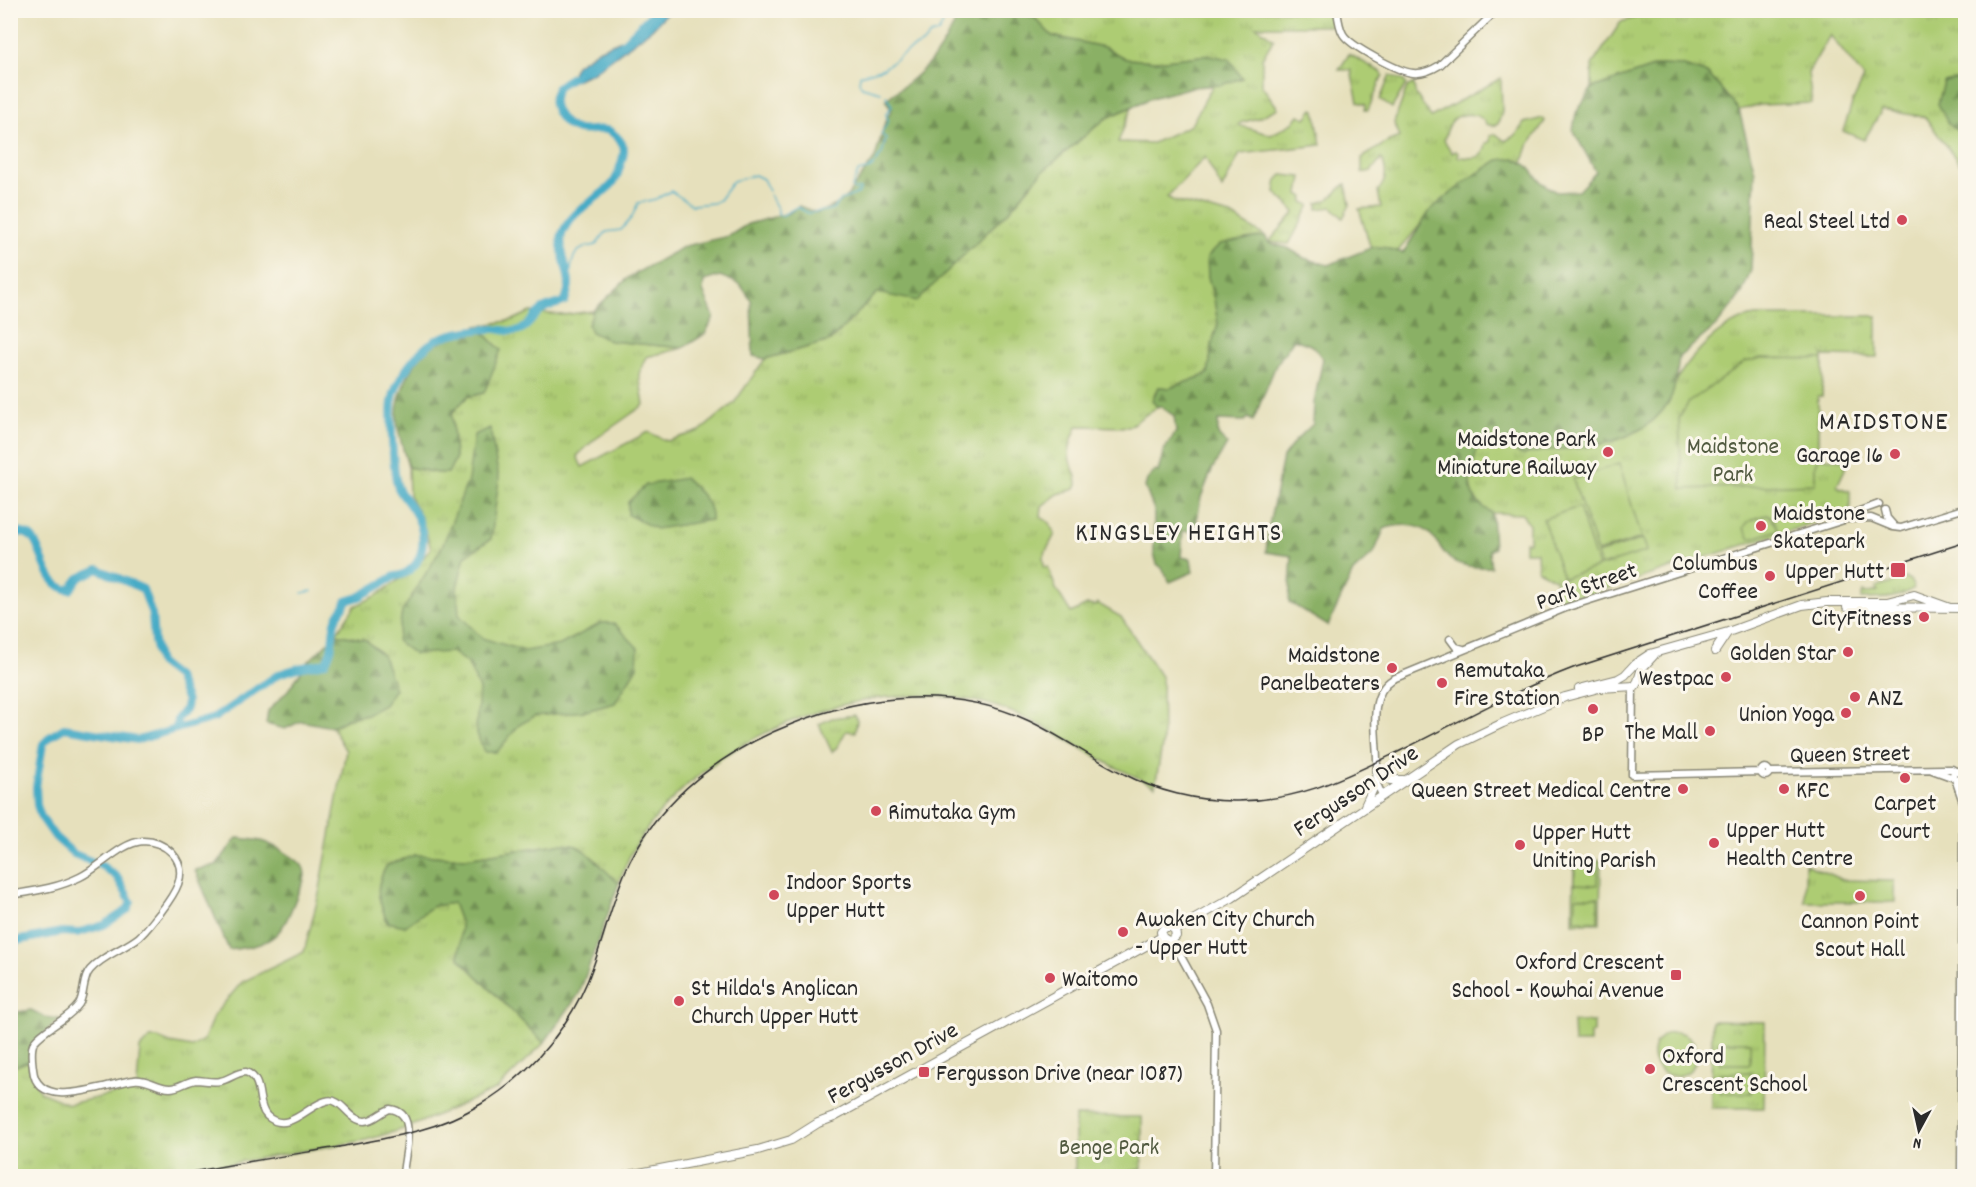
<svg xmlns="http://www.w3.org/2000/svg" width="1976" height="1187" font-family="Dekko,sans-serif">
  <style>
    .grass { fill: url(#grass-tufts); stroke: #6c7c4f; stroke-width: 1.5 }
    .forest { fill: url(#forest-firs); stroke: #5a6e48; stroke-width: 1.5 }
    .pitch { fill: #adcc73; stroke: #6c7c4f; stroke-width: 1.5 }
    .water { fill: #46abc6; stroke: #386b78; stroke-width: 1.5 }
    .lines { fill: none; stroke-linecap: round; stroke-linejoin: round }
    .stream { stroke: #46abc6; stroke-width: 1.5 }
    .river { stroke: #46abc6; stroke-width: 8 }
    .minor-casing { stroke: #888674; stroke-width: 9 }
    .major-casing { stroke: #888674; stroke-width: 10 }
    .minor { stroke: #fff; stroke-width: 6 }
    .major { stroke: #fff; stroke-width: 8 }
    .rail { stroke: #2b2b2b; stroke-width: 1.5 }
    .poi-dot { fill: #d1495b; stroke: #fbf7ec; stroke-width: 2 }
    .labels { text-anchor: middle; stroke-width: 6; stroke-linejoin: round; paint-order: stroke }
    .poi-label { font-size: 24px; fill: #2b2b2b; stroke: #fbf7ec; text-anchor: end }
    .park-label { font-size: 24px; fill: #525b41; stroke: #fbf7ec }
    .street-label { font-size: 24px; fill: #2b2b2b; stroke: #fbf7ec }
    .quarter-label { font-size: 27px; letter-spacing: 1.5px; fill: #2b2b2b; stroke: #fbf7ec }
  </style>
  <defs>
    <pattern id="grass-tufts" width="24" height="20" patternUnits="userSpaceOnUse" patternTransform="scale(1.5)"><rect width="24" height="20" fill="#adcc73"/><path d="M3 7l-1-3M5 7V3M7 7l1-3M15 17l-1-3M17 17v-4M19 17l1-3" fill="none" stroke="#95af64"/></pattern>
    <pattern id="forest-firs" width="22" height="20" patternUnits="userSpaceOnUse" patternTransform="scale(1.5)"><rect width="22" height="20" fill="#8ab065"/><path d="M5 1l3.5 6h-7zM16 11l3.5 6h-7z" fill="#718f53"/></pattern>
  </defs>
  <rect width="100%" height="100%" fill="#fbf7ec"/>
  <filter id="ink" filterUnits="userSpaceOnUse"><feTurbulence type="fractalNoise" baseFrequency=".0167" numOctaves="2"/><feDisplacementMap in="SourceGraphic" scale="12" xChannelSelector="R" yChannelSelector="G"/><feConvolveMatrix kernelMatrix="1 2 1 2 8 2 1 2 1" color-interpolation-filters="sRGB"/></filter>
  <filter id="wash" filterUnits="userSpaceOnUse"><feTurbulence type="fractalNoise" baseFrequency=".008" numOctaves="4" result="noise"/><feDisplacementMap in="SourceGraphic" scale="24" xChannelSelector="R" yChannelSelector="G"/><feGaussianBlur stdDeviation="1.35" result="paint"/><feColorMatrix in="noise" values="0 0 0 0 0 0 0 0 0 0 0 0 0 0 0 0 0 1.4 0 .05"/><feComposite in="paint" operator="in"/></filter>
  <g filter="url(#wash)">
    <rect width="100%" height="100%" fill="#e6e0bc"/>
    <path class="grass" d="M 1147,10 L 1331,11 L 1334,26 L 1256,26 L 1274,39 L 1262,58 L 1262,86 L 1278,108 L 1258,118 L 1240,123 L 1238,125 L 1271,135 L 1293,123 L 1299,115 L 1306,118 L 1313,109 L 1315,110 L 1321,145 L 1240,154 L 1222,189 L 1205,157 L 1167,197 L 1174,201 L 1231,215 L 1265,236 L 1245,239 L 1208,277 L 1214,299 L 1218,324 L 1213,340 L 1208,374 L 1170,388 L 1159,387 L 1154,395 L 1157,407 L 1128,427 L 1077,426 C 1073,437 1067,449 1070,461 C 1073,470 1077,475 1077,485 L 1075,489 L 1058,494 L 1042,506 L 1041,517 L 1050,523 L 1055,534 L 1043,557 L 1044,567 L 1048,567 L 1056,589 L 1071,613 L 1087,605 L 1097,606 L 1097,603 L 1121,617 L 1162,678 L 1163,741 L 1155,786 C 1138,777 1119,770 1102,760 C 1063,739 1028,714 984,703 C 860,672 698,739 633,850 C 627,860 623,872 619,883 L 605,872 L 597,861 L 577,846 L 558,844 L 466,858 L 415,855 L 405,926 L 433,906 L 453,903 L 461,924 L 459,958 L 544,1043 L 497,1089 L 407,1128 L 366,1140 L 239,1162 L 200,1170 L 181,1176 L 11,1176 L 11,1068 L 31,1060 L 30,1069 L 40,1092 L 69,1104 L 118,1093 L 137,1086 L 140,1048 L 150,1038 L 158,1038 L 170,1043 L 192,1047 L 204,1039 L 214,1015 L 242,982 L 304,952 L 319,894 L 346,751 L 332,727 L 349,718 L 367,714 L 383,656 L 366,640 L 336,634 L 355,606 L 376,596 L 414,569 L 431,548 L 421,517 L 409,495 L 408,467 L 437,473 L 448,473 L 455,459 L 452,413 L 467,397 L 501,350 L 477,326 L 513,320 L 530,312 L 563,315 L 593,311 L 588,325 L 610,341 L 683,348 L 646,357 L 639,374 L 644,405 L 594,440 L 577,456 L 582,467 L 648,432 L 667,441 L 700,431 L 734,403 L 765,359 L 830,341 L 877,293 L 976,242 L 1010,210 L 1042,172 L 1105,119 L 1132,107 L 1118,142 L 1153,143 L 1191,125 L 1213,85 L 1242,78 L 1209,55 L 1156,61 L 1126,59 L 1103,47 L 1052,36 L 1035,18 L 1023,11 Z
      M 1657,11 L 1965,11 L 1965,65 L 1959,79 L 1949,124 L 1965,137 L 1965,168 L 1959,163 L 1925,117 L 1882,110 L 1864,140 L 1843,131 L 1853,101 L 1864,78 L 1830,35 L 1808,73 L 1812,103 L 1760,105 L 1739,110 L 1708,74 L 1684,66 L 1659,65 L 1592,88 L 1592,65 L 1621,22 Z
      M 1349,54 L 1381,72 L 1383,75 L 1368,110 L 1365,110 L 1366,105 L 1358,102 L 1351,70 L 1339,70 Z
      M 1390,75 L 1404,81 L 1406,84 L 1392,108 L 1380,100 Z
      M 1501,78 L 1502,112 L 1498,124 L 1494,126 L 1486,124 C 1481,113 1461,111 1452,121 C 1448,126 1446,134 1444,140 L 1452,153 L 1456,151 L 1458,153 L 1458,157 C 1473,158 1484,161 1486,143 L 1490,142 L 1490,136 L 1496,134 L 1505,141 L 1516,135 L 1524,123 L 1543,118 L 1545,121 L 1528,146 L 1522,165 L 1426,218 L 1398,251 L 1371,249 L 1359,209 L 1381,207 L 1378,191 C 1387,180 1387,172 1382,159 L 1371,171 L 1362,173 L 1362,158 L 1389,141 L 1400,137 L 1394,123 L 1407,87 L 1414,83 L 1415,93 L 1431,117 Z
      M 1282,175 L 1302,177 L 1299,194 L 1304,197 L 1303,202 L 1310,205 L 1289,244 L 1269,242 L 1295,212 L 1275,192 L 1277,180 Z
      M 1346,184 L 1350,205 L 1343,218 L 1332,207 L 1318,209 L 1318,203 C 1337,198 1332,192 1346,184 Z
      M 1755,316 L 1877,316 L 1877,357 L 1823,356 L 1822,396 L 1818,396 L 1818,457 L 1845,460 L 1845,469 L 1837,486 L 1850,491 L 1850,511 L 1562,603 L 1553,601 L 1556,580 L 1538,570 L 1537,552 L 1525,552 L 1525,542 L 1529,542 L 1529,525 L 1522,514 L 1492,513 L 1483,508 L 1472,494 L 1469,479 L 1473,462 L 1473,446 L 1668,403 C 1671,395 1673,387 1676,380 C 1693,353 1722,322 1755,316 Z
      M 1906,578 L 1910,580 L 1914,588 C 1898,600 1880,598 1861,599 L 1863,592 L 1866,594 L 1878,591 L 1876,588 Z
      M 855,715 L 857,721 L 855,732 L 846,731 L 838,746 L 832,752 L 819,724 L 832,718 Z
      M 1574,860 L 1601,860 L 1600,923 L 1573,923 Z
      M 1805,864 L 1843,880 L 1894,881 L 1895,902 L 1805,902 Z
      M 1712,1021 L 1765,1022 L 1764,1108 L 1711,1108 Z
      M 1075,1116 L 1142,1117 L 1142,1169 L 1108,1176 L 1075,1176 Z"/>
    <path class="forest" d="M 961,11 L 1023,11 L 1035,18 L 1052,36 L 1104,47 L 1126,59 L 1156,61 L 1209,55 L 1229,59 L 1242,78 L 1221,85 L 1192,87 L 1151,98 L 1105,119 L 1042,172 L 1010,210 L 917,301 L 877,293 L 830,341 L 765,359 L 753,356 L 751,300 L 740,284 L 720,276 L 704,281 L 703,291 L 714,317 L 705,334 L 683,348 L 610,341 L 591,332 L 588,325 L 593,311 L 629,277 L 685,246 L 729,236 L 748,224 L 789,213 L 799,206 L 817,213 L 836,205 L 848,195 L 875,158 L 885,122 L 892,109 L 885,100 C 927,70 939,57 961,11 Z
      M 1659,65 L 1684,66 L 1708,74 L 1739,110 L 1755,172 L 1751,270 L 1742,293 L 1717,325 L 1679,357 C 1677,372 1676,390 1668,403 C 1650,433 1611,444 1579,448 C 1559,450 1542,449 1523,455 L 1497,443 L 1477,445 C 1475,475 1456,491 1492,513 L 1494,548 L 1489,551 L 1491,567 C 1479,568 1461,567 1450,559 C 1442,552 1437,540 1429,533 C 1419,523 1396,524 1384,529 L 1374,553 L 1353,572 L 1328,626 L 1289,602 L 1292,556 L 1266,552 L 1269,525 L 1283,457 L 1295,441 L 1313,424 L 1314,402 L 1323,359 L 1313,346 L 1294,339 L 1276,365 L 1253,421 L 1248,418 L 1244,421 L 1218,420 L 1218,435 L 1227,444 L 1212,470 L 1201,497 L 1195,532 L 1183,531 L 1181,557 L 1191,559 L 1193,572 L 1170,582 L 1162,568 L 1157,564 L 1154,553 L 1154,510 L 1145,487 L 1147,480 L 1155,471 L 1158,472 L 1164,450 L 1176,432 L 1174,416 L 1160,406 L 1157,407 L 1152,400 L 1159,387 L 1170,388 L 1208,374 L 1213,340 L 1218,324 L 1214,299 L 1208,277 L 1207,257 L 1220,244 L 1265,236 L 1269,243 L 1288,248 L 1304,258 L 1328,265 L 1373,247 L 1383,247 L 1403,253 L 1431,209 L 1470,178 L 1498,160 L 1514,158 L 1527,165 L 1542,183 L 1556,192 L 1578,191 L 1596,172 L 1573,130 L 1576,113 L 1592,88 Z
      M 1965,65 L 1966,137 L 1965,137 L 1949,124 L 1938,104 L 1944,82 L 1959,79 Z
      M 477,326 L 501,350 L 484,393 L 467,397 L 452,413 L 455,459 L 448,473 L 437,473 L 408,467 C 404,451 397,433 397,417 C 396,397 411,364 427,350 C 441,339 460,333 477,326 Z
      M 490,428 L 499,479 L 491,539 L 465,556 L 457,588 L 459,615 L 482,638 L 525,651 L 560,645 L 601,623 L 614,623 L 638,648 L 637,667 L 615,703 L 586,711 L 535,716 L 519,725 L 497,752 L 484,752 L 476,731 L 479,689 L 468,664 L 452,652 L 414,654 L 397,641 L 402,612 L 442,547 L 468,480 L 474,435 Z
      M 685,478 C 697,489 713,503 711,520 L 656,529 L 628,515 L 628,502 L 646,485 Z
      M 336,634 L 366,640 L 383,656 L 395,689 L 384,705 L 367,714 L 349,718 L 332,727 L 301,721 L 285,729 L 266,724 L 268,711 L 288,690 L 309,661 Z
      M 237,838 C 245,839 256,839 264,842 C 273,845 299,859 303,867 C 308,876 302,885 298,893 C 281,937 276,944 229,950 L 195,870 L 216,865 Z
      M 558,844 C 564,844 573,844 578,847 C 594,855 605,872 619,883 L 579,994 L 544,1043 L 459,958 L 461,924 L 453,903 L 433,906 L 405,926 L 387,922 C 378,897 373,889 387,865 L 415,855 L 466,858 Z
      M 31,1010 L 45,1017 L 60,1019 L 34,1043 L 31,1060 L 11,1068 L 11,1013 Z"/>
    <path class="pitch" d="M 1761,358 L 1823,359 L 1822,396 L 1818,396 L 1818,460 L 1815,467 L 1815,484 L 1682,489 L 1679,418 L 1689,402 L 1745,362 Z
      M 1619,464 L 1642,538 L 1597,552 L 1573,479 Z
      M 1579,507 L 1598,567 L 1563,578 L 1543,519 Z
      M 1768,514 L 1776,524 L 1778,530 L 1750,539 L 1744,528 C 1747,519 1758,518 1768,514 Z
      M 1643,539 L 1647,551 L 1601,566 L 1597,554 Z
      M 1575,860 L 1598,861 L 1597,885 L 1575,884 Z
      M 1576,897 L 1598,897 L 1598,921 L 1575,920 Z
      M 1573,1022 L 1594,1022 L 1594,1033 L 1590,1033 L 1590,1043 L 1574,1043 Z
      M1653 1054a22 22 0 1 1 44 0a22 22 0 1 1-44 0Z
      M 1719,1042 L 1750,1042 L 1750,1064 L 1720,1064 Z
      M 1751,1072 L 1751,1093 L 1721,1093 L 1720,1073 Z"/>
    <path class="water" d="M 656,10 L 669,11 L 652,29 L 592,73 L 567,83 L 576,65 L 600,49 L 638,33 Z"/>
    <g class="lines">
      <path class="stream" d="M 1419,10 L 1431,12 L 1436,10
        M 881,92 L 862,87 L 859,82 L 860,75 L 884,68 L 907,51 L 922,44 L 930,35 L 938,33 L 943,24 L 947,10
        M 770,195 L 778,210 L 778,214 L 781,216 L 797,207 L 808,213 L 829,210 L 834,208 L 841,200 L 859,193 L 860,189 L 855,190 L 852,187 L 858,172 L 870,169 L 882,154 L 886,138 L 881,134 L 888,121 L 886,114 L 892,106 L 886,96
        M 569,282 C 573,258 570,249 596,245 L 606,232 L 621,230 L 632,217 L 638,203 L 656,199 L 671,191 L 692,205 L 713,203 L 719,200 L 733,181 L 755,175 L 763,179 L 769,191
        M 302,593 L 312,591"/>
      <path class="river" d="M 623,43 L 656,10
        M 10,532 C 18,532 28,532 33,539 C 44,553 45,587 70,590 L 79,578 L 98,569 L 143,589 L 152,615 L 154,641 L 159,663 L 177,677 L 187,701 L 186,708 L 177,719 L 176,729
        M 10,942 L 62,932 L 77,933 L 104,925 L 127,910 L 131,902 L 117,877 L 102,866 L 74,854 L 55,837 L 41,817 L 37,805 L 36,787 L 43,744 L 51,736 L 64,728 L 138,740 L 214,718 L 279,674 L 298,668 L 325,663 C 335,649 331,636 335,622 C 337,613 345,609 346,601 L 359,597 L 395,576 C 404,576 413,569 417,562 C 427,543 423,524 411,507 C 407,501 401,494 398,488 C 393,474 390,417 392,402 C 395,380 417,351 436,340 C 451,332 472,330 489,329 C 498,328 506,332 516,331 C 529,329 533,315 543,309 C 550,305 558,305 565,301 C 566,296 569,290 569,283 C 568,270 558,246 562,234 C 570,213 591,203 607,189 C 614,184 617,178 619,170 C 625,151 629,145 610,131 C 600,127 589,132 578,130 C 562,126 547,105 557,89 C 560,83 570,79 576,75"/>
    </g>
  </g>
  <g filter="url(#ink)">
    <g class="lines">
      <defs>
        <path id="minor" d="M 1337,10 C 1338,18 1339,27 1343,34 C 1350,46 1399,72 1413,73 C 1423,74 1432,70 1440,65 L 1497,10
          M 1958,10 L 1966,18
          M 1885,510 L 1887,518 L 1894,526
          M 1847,519 L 1854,513 L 1879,504
          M 1450,639 L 1456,647 L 1463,649
          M 1633,686 L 1632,775 L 1762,772
          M 1377,761 C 1377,734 1367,695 1393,679 L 1568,607 L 1847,519 L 1871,518 L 1893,527 L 1901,528 L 1966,508
          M 1377,764 L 1376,782 L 1382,795
          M1761 772a4 4 0 1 1 8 0a4 4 0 1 1-8 0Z
          M 1932,770 L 1954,778
          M1953 775a4 4 0 1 1 8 0a4 4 0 1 1-8 0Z
          M 1769,772 L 1944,769 L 1952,769 L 1955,771
          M 1955,779 L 1963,802
          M 10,895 C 35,891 58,888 80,877 C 101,867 120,843 143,841 C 154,841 164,845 172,853 C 191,873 173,896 160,913 C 153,921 147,930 139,937 C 124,949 103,955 90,970 C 82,979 85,994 79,1004 C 68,1020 46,1027 34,1042 C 30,1050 32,1060 33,1069 C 37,1114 108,1083 134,1080 C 147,1078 157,1088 170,1088 C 179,1088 187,1081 196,1080 C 204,1080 212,1083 220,1081 C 229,1080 236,1072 246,1072 C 265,1080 255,1104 267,1116 C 288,1135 308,1105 326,1101 C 342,1096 348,1121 365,1121 C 374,1121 381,1112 390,1109 C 420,1112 403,1157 403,1176
          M 1172,940 L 1207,1004 L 1216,1030 L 1214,1176
          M 1961,1176 L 1963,808 L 1965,788 L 1961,777"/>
        <path id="major" d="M 1847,607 L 1966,608
          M 1715,651 L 1727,633
          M 1579,689 L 1618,679 L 1625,675 L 1635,664 L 1650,654 L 1728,632 L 1802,605 L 1827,602 L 1887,602 L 1914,595 L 1950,608
          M 1377,771 L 1390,780 L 1403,780
          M 1365,806 L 1376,782
          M 1175,930 L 1232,898 L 1459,744 L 1503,723 L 1565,697 L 1599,688 L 1635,686 L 1638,681 L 1642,668 L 1654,655
          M 1162,937 L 1168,941 L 1172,940 L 1176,936 L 1175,930
          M 1162,937 L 1161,932 L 1165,927 L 1171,927 L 1175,930
          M 624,1176 L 758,1150 L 791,1140 L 818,1123 L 834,1117 L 1162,937"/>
      </defs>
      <use href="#minor" class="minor-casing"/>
      <use href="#major" class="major-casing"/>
      <use href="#minor" class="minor"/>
      <use href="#major" class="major"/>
      <path class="rail" d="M 174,1176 C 228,1164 284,1156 339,1147 C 389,1138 437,1131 481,1104 C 534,1072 574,1022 594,964 C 606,930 614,894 630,861 C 663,796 725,750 792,724 C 866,694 953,686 1027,720 C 1060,735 1089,757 1122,773 C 1156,791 1196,801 1234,801 C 1298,802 1344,778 1400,751 C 1457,723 1513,691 1573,668 L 1966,542"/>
    </g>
  </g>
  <g class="poi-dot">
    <circle cx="1902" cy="220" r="6"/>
    <circle cx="1608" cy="452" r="6"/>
    <circle cx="1895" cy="454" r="6"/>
    <circle cx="1761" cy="526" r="6"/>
    <rect x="1890" y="562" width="16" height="16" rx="3"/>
    <circle cx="1770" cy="576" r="6"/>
    <circle cx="1924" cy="617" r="6"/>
    <circle cx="1848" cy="652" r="6"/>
    <circle cx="1392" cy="668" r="6"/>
    <circle cx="1726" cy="677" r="6"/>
    <circle cx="1442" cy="683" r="6"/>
    <circle cx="1855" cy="697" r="6"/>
    <circle cx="1593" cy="709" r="6"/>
    <circle cx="1846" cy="713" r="6"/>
    <circle cx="1710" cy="731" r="6"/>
    <circle cx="1905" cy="778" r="6"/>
    <circle cx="1683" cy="789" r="6"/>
    <circle cx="1784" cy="789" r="6"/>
    <circle cx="876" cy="811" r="6"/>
    <circle cx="1714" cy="843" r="6"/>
    <circle cx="1520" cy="845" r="6"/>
    <circle cx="774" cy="895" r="6"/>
    <circle cx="1860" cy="896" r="6"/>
    <circle cx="1123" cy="932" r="6"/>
    <rect x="1670" y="969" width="12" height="12" rx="3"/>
    <circle cx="1050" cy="978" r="6"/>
    <circle cx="679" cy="1001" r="6"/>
    <circle cx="1650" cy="1069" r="6"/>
    <rect x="918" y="1066" width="12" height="12" rx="3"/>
  </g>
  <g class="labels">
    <g class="poi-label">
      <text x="1890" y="228">Real Steel Ltd</text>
      <text x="1596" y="446">Maidstone Park<tspan x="1596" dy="28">Miniature Railway</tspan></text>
      <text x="1883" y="462">Garage 16</text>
      <text x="1773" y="520" text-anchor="start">Maidstone<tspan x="1773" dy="28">Skatepark</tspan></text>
      <text x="1758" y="570">Columbus<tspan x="1758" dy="28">Coffee</tspan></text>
      <text x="1884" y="578">Upper Hutt</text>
      <text x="1912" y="625">CityFitness</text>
      <text x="1836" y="660">Golden Star</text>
      <text x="1380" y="662">Maidstone<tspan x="1380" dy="28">Panelbeaters</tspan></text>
      <text x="1454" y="677" text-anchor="start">Remutaka<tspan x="1454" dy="28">Fire Station</tspan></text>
      <text x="1714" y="685">Westpac</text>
      <text x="1867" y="705" text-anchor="start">ANZ</text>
      <text x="1834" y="721">Union Yoga</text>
      <text x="1698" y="739">The Mall</text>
      <text x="1593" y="741" text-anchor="middle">BP</text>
      <text x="1671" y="797">Queen Street Medical Centre</text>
      <text x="1796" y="797" text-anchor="start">KFC</text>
      <text x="1905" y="810" text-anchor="middle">Carpet<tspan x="1905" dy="28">Court</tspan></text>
      <text x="888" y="819" text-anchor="start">Rimutaka Gym</text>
      <text x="1726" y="837" text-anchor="start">Upper Hutt<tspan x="1726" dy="28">Health Centre</tspan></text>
      <text x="1532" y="839" text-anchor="start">Upper Hutt<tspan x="1532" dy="28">Uniting Parish</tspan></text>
      <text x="786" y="889" text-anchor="start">Indoor Sports<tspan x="786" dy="28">Upper Hutt</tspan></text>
      <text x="1135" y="926" text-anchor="start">Awaken City Church<tspan x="1135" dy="28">- Upper Hutt</tspan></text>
      <text x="1860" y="928" text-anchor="middle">Cannon Point<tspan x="1860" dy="28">Scout Hall</tspan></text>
      <text x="1664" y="969">Oxford Crescent<tspan x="1664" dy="28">School - Kowhai Avenue</tspan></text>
      <text x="1062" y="986" text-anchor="start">Waitomo</text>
      <text x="691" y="995" text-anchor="start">St Hilda's Anglican<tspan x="691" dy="28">Church Upper Hutt</tspan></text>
      <text x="1662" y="1063" text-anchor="start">Oxford<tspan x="1662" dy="28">Crescent School</tspan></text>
      <text x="936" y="1080" text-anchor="start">Fergusson Drive (near 1087)</text>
    </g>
    <g class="park-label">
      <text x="1733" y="453">Maidstone<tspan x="1733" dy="28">Park</tspan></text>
      <text x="1109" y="1154">Benge Park</text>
    </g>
    <g class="street-label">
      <text transform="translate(1586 585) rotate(-19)" y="8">Park Street</text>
      <text transform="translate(1850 753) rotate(-1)" y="8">Queen Street</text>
      <text transform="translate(1355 790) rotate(-34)" y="8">Fergusson Drive</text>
      <text transform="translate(892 1062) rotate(-29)" y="8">Fergusson Drive</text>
    </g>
    <g class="quarter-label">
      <text x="1884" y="429">MAIDSTONE</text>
      <text x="1179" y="540">KINGSLEY HEIGHTS</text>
    </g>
  </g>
  <rect width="1976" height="1187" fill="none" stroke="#fbf7ec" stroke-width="36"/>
  <g transform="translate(1919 1130) rotate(188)" stroke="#fbf7ec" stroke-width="4.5" paint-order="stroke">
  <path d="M0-4.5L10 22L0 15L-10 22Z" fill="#2b2b2b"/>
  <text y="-9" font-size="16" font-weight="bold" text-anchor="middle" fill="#2b2b2b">N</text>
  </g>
</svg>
